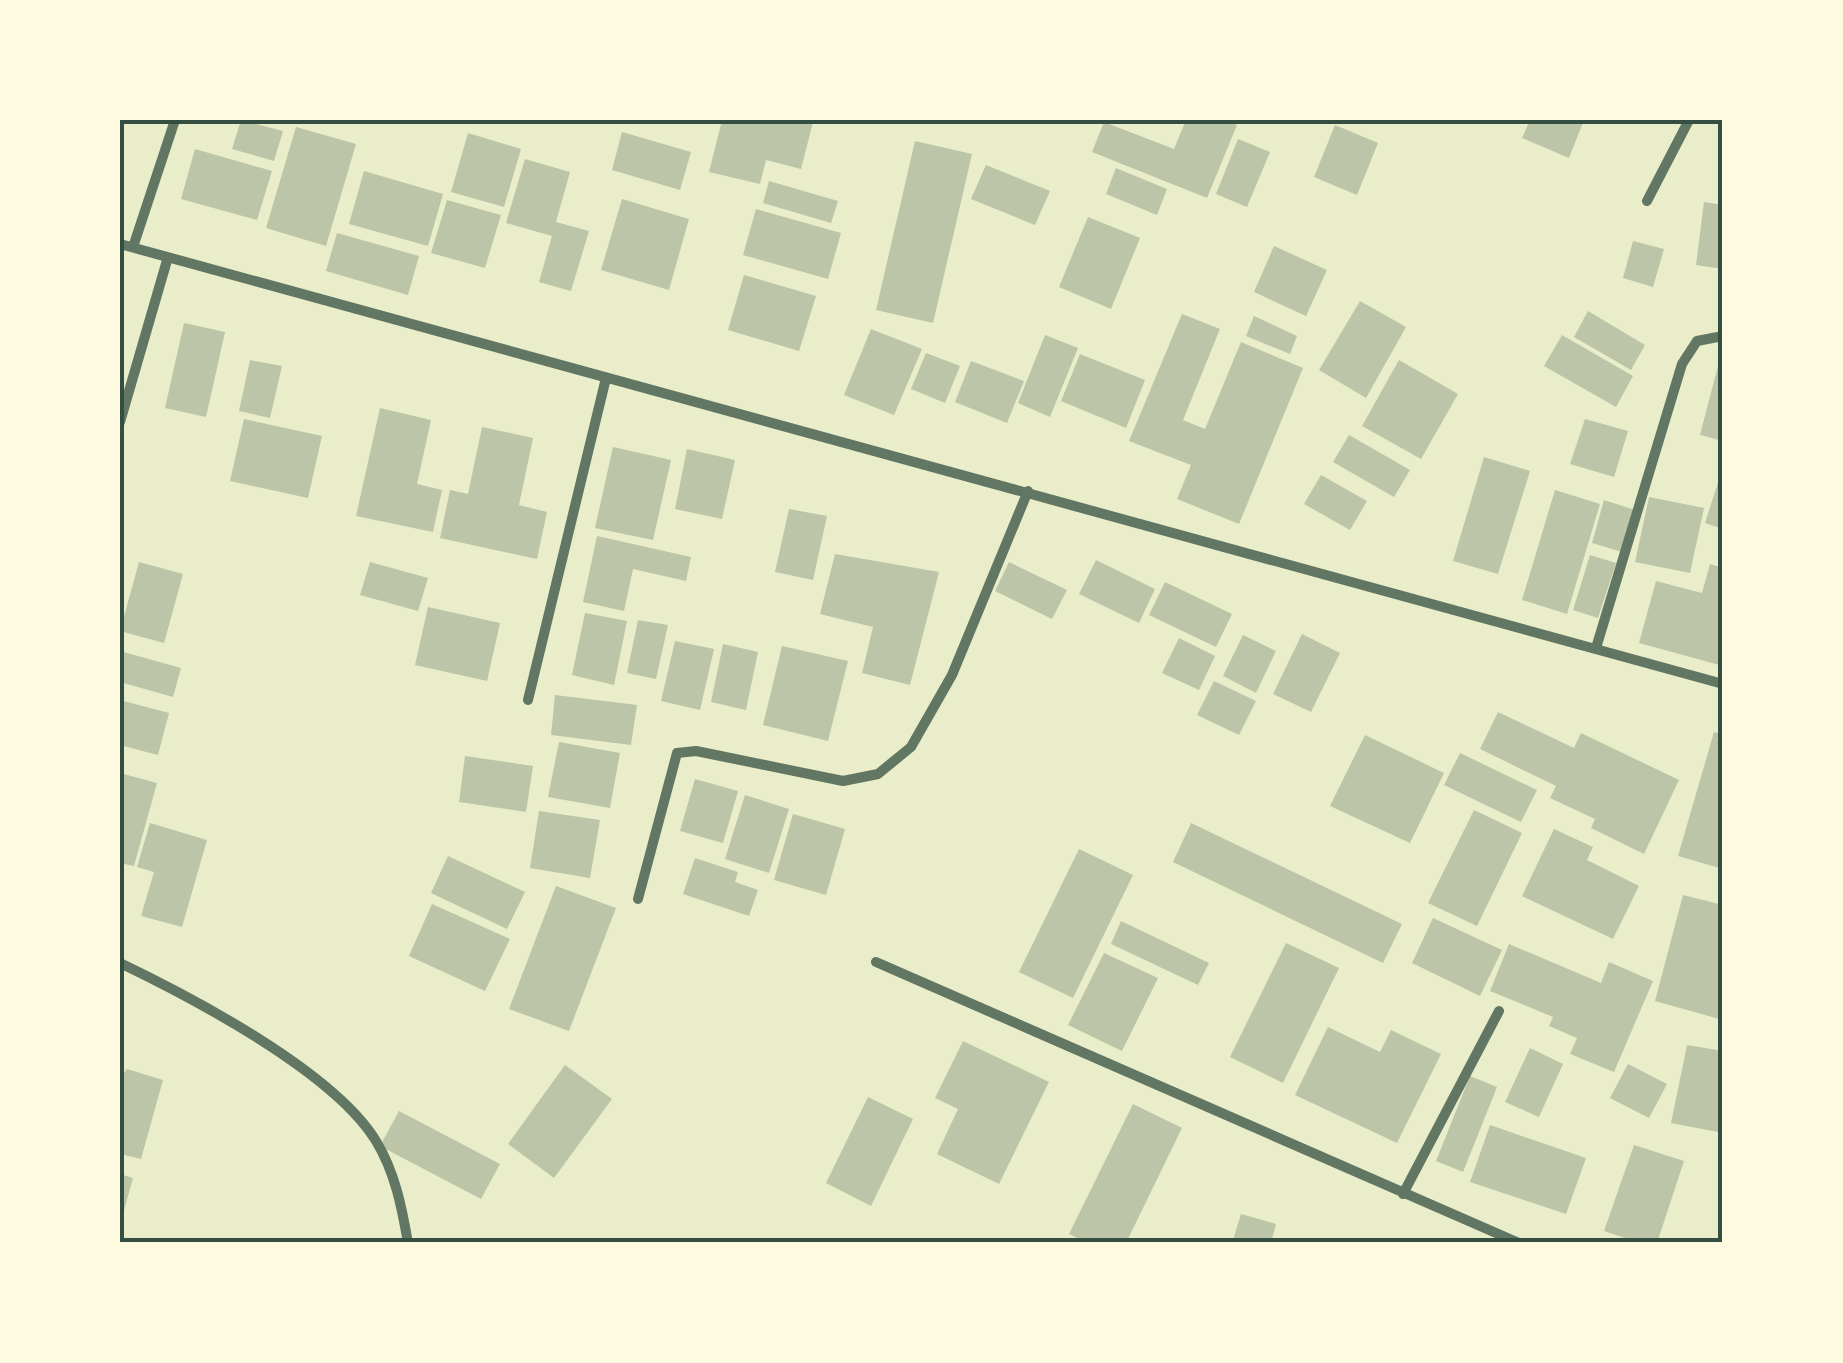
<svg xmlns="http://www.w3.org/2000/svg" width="1843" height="1363" font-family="'Nunito Sans',sans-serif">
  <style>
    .building { fill: #bcc5a7 }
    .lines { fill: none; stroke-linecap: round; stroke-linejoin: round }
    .minor { stroke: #617663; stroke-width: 10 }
    .neatline { fill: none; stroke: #344e41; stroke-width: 4 }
  </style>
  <rect width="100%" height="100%" fill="#e9edc9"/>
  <path class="building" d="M 241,120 L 283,131 L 274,161 L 232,149 Z
    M 722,120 L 813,122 L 801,169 L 766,160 L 760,184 L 709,172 Z
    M 1186,120 L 1225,120 L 1237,125 L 1207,198 L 1092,152 L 1104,122 L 1174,149 Z
    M 1530,120 L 1584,120 L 1569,158 L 1522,138 Z
    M 1335,125 L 1378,143 L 1357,195 L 1314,177 Z
    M 296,127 L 356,144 L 326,246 L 266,228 Z
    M 622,132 L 691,152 L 680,190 L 612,170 Z
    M 468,133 L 521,149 L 504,207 L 451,192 Z
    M 1238,139 L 1270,152 L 1247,207 L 1216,194 Z
    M 915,141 L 972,154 L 933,323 L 876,310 Z
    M 195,149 L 272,171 L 257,220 L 181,199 Z
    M 525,159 L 570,172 L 556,222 L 589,231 L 571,291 L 539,282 L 552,236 L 506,223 Z
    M 986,165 L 1050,191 L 1035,225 L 971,199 Z
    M 1116,168 L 1167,189 L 1157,215 L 1106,194 Z
    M 364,171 L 443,194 L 428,246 L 349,224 Z
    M 769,181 L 838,201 L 831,223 L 763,203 Z
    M 622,199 L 689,219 L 669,290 L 601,270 Z
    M 447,200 L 501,215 L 485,268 L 431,253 Z
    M 1704,202 L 1723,205 L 1723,269 L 1696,265 Z
    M 756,209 L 841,233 L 828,279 L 743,255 Z
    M 1088,217 L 1140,238 L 1111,309 L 1059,287 Z
    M 337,233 L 419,256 L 408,295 L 326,271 Z
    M 1633,241 L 1664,249 L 1653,287 L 1623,278 Z
    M 1274,246 L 1327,270 L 1306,316 L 1254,292 Z
    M 744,275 L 816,296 L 799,351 L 728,330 Z
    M 1360,301 L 1406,327 L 1366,398 L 1319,370 Z
    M 1588,311 L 1645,345 L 1631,370 L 1574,337 Z
    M 1182,314 L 1220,329 L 1183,420 L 1205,429 L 1241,342 L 1303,368 L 1239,524 L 1177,499 L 1191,465 L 1129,441 Z
    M 1254,316 L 1297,336 L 1290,354 L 1246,336 Z
    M 184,323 L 225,332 L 206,417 L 165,408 Z
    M 871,329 L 922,349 L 894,415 L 844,395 Z
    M 1045,335 L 1078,348 L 1050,417 L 1018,403 Z
    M 1562,335 L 1633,376 L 1616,407 L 1544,366 Z
    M 926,353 L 960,366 L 945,403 L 911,389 Z
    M 1080,354 L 1145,380 L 1126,428 L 1061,401 Z
    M 250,360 L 282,366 L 270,418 L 239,411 Z
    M 1399,360 L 1458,394 L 1421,459 L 1362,426 Z
    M 971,361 L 1024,381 L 1007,423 L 955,402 Z
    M 1718,366 L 1723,367 L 1723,441 L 1700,435 Z
    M 380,408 L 431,420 L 417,484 L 442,490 L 433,532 L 356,516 Z
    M 244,419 L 322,436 L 308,498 L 230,481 Z
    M 1585,419 L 1628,431 L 1614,477 L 1570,464 Z
    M 482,427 L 533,438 L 519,505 L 547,512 L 537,559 L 440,538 L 450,490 L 468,494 Z
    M 1349,435 L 1410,470 L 1394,497 L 1333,462 Z
    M 613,447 L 671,460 L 653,540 L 595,528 Z
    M 687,449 L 735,460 L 722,519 L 675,509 Z
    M 1484,457 L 1530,471 L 1498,574 L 1453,561 Z
    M 1723,467 L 1723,529 L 1705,523 Z
    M 1321,475 L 1367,501 L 1350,530 L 1304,504 Z
    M 1555,490 L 1600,504 L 1567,614 L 1522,600 Z
    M 1649,497 L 1704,508 L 1690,573 L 1635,562 Z
    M 1604,500 L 1635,510 L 1622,552 L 1592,543 Z
    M 789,509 L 827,516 L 813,580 L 775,572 Z
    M 597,536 L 691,557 L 686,581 L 633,569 L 624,611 L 583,602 Z
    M 835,554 L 939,572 L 910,685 L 862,673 L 873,627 L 820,614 Z
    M 1590,555 L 1616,563 L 1598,618 L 1573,610 Z
    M 1096,560 L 1155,589 L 1139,623 L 1079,594 Z
    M 139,562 L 183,574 L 164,643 L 120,631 Z
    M 370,562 L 428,578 L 418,611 L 360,595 Z
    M 1009,562 L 1067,590 L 1052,619 L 995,591 Z
    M 1710,564 L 1723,568 L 1723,666 L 1639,643 L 1656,581 L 1702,593 Z
    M 1165,582 L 1232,614 L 1216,647 L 1149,615 Z
    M 428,607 L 500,623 L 487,681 L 415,665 Z
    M 585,613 L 627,621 L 614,685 L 572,675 Z
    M 638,620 L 668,625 L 656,679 L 627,673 Z
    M 1302,634 L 1340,653 L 1311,712 L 1273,694 Z
    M 1243,635 L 1276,651 L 1256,693 L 1223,676 Z
    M 1179,638 L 1215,656 L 1199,690 L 1162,673 Z
    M 675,641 L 714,649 L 700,710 L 661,701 Z
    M 723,644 L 758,652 L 746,710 L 711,702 Z
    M 782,646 L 848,661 L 828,741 L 763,725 Z
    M 120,651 L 181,668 L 173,697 L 120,682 Z
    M 1214,681 L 1256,701 L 1239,735 L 1197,715 Z
    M 555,695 L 637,705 L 631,745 L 551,735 Z
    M 120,700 L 169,713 L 158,755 L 120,745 Z
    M 1498,712 L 1574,748 L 1581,733 L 1679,780 L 1644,854 L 1591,828 L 1595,819 L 1550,798 L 1556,786 L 1480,749 Z
    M 1714,732 L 1723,734 L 1723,869 L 1678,856 Z
    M 1365,735 L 1444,773 L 1410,843 L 1330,806 Z
    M 559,742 L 620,753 L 610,808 L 548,797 Z
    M 1460,753 L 1537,790 L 1521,822 L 1444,785 Z
    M 465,756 L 533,766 L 526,812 L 459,802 Z
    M 120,773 L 157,783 L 134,866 L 120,863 Z
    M 695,779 L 738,791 L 723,843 L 680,831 Z
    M 745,795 L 789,809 L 769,873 L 725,859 Z
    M 1474,810 L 1522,833 L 1477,926 L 1428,903 Z
    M 539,811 L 600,820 L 590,878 L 530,868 Z
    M 793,814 L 845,829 L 826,895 L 774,880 Z
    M 150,823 L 207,840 L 182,927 L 141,916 L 154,872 L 137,867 Z
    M 1191,823 L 1402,924 L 1383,963 L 1173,862 Z
    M 1554,829 L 1593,847 L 1587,860 L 1639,886 L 1613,939 L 1522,896 Z
    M 1079,849 L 1133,875 L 1073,998 L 1019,972 Z
    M 448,856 L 525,892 L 507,929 L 431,893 Z
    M 695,858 L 738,872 L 735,882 L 758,890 L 749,916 L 683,894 Z
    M 556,886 L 616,908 L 569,1031 L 509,1009 Z
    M 1683,895 L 1723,905 L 1723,1020 L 1655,1001 Z
    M 432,904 L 510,939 L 485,991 L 409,956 Z
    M 1433,918 L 1502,950 L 1480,996 L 1412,963 Z
    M 1121,921 L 1209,963 L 1198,985 L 1111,944 Z
    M 1286,943 L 1339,968 L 1283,1083 L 1230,1057 Z
    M 1509,944 L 1601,983 L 1609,962 L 1653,981 L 1614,1072 L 1570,1054 L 1577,1038 L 1549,1026 L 1553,1017 L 1490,991 Z
    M 1104,953 L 1158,978 L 1122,1051 L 1068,1025 Z
    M 1328,1027 L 1380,1052 L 1391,1030 L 1441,1054 L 1397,1143 L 1295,1095 Z
    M 963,1041 L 1049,1082 L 999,1184 L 937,1154 L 958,1109 L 935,1098 Z
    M 1687,1045 L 1723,1051 L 1723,1133 L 1671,1123 Z
    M 1530,1048 L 1563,1064 L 1539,1117 L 1505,1102 Z
    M 1628,1064 L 1667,1084 L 1649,1118 L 1610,1098 Z
    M 565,1065 L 612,1099 L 554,1178 L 508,1144 Z
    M 127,1069 L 163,1080 L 141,1159 L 120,1154 L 120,1078 Z
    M 1470,1076 L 1497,1087 L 1463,1172 L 1436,1161 Z
    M 868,1097 L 913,1119 L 871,1206 L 826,1183 Z
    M 1133,1104 L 1182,1128 L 1126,1243 L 1087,1243 L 1069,1234 Z
    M 399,1111 L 500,1164 L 481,1199 L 380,1146 Z
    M 1490,1125 L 1586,1158 L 1566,1214 L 1470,1182 Z
    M 1634,1145 L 1684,1161 L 1657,1243 L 1640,1243 L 1604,1231 Z
    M 120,1174 L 133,1178 L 121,1221 L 120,1221 Z
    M 1241,1214 L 1276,1224 L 1271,1243 L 1232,1243 Z"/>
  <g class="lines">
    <path class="minor" d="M 1647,201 L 1689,120
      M 120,244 L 1723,684
      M 133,247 L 175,120
      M 120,422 L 168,257
      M 1596,648 L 1682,364 L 1697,341 L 1723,336
      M 528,700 L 606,378
      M 638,899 L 677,753 L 696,751 L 843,781 L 878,774 L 911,747 L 952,675 L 1028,491
      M 876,962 L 1519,1243
      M 120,963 C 193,998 334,1072 376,1141 C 395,1172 402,1208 408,1243
      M 1403,1194 L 1499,1011"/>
  </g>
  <rect width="1843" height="1363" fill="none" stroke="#fefae0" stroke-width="245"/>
  <rect x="122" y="122" width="1598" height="1118" class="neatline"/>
</svg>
